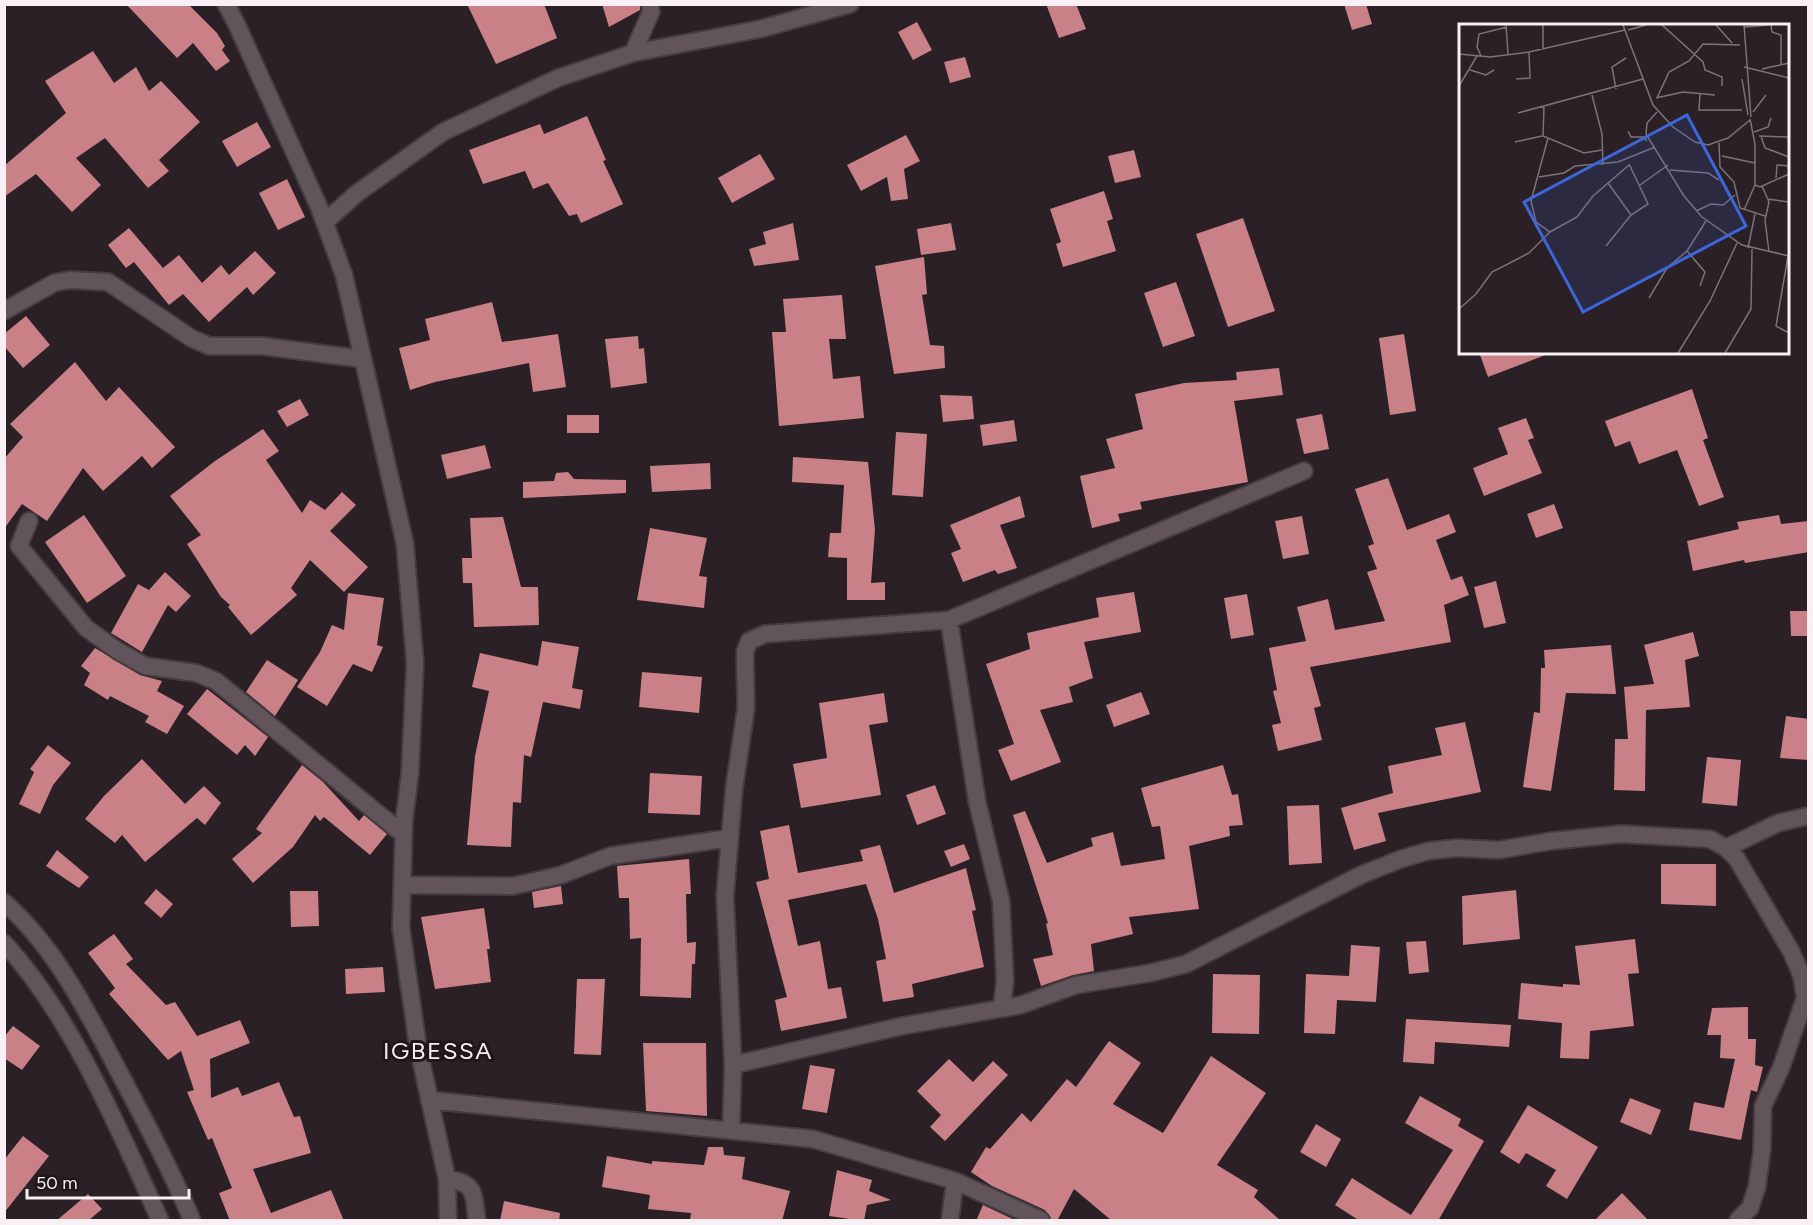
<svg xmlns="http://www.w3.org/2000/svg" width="1813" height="1225" font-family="Figtree,sans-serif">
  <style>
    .building { fill: #c98187 }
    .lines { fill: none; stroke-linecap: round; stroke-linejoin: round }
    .minor-casing { stroke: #453c41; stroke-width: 20 }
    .tertiary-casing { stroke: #453c41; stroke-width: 20 }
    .minor { stroke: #61545b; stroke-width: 16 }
    .tertiary { stroke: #61545b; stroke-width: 16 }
    .labels { text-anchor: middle; stroke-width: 6; stroke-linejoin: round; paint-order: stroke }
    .quarter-label { font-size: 24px; letter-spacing: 1.5px; fill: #f8f0f4; stroke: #20161c }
    .inset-road { fill: none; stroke: #7c7378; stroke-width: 1.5 }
    .view { fill: #3e66dc; fill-opacity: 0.15; stroke: #3e66dc; stroke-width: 3 }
    .inset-edge { fill: none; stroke: #f8f0f4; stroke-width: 3 }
  </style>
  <rect width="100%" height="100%" fill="#2a2025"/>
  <path class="building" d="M 126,4 L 188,4 L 217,33 L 225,46 L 222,50 L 230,61 L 216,71 L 193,43 L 177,58 Z
    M 467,4 L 544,4 L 557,38 L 496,64 Z
    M 602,4 L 640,4 L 640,10 L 609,27 Z
    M 1046,4 L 1076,4 L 1086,29 L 1059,38 Z
    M 1344,4 L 1366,4 L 1372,24 L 1352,30 Z
    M 917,22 L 932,50 L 913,60 L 898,32 Z
    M 93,51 L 114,83 L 136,67 L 149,91 L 161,81 L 200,122 L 159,160 L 169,171 L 148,188 L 105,138 L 76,158 L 101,185 L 72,212 L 36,174 L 4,197 L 4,166 L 66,113 L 45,81 Z
    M 965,57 L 971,77 L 950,83 L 944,62 Z
    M 587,116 L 606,160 L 603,161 L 623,204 L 581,223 L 577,214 L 569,216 L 548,183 L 533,189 L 525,171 L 483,184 L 469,150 L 540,124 L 544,134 Z
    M 257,122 L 271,147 L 237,167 L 222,141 Z
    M 906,135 L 920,161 L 904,169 L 908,199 L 891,201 L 887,177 L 861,191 L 847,165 Z
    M 1134,150 L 1141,177 L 1115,183 L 1108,156 Z
    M 760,154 L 775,179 L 732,203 L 718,178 Z
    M 287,179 L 305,217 L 278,230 L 259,193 Z
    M 1104,191 L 1113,219 L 1107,221 L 1116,251 L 1063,267 L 1056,244 L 1061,242 L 1050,209 Z
    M 1243,218 L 1275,311 L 1228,327 L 1196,234 Z
    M 793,223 L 799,260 L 754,266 L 749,249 L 766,244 L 763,232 Z
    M 951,223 L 956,250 L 921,255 L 917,229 Z
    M 129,228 L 163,268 L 179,255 L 202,283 L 221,265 L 229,275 L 255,251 L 276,273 L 253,295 L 247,287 L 209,322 L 183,294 L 169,305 L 134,262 L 126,268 L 108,245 Z
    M 924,257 L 927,294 L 922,295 L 930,345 L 944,346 L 945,368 L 894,374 L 875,266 Z
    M 1176,282 L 1195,336 L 1163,347 L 1144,293 Z
    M 842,295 L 846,339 L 829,339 L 833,379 L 860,376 L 864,418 L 779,426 L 772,332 L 786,332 L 783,299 Z
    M 492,302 L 502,342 L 558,334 L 566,387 L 533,392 L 529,363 L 435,382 L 410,390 L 399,348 L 430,340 L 425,319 Z
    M 26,316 L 50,345 L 23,368 L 4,346 L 4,334 Z
    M 1404,334 L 1416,411 L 1390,415 L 1379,338 Z
    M 638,336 L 639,349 L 644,348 L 647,383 L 611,388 L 605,339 Z
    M 1479,352 L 1548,352 L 1548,354 L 1488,377 Z
    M 75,362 L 106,401 L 119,387 L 175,447 L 152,468 L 142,456 L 103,491 L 83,468 L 47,521 L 22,504 L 4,529 L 4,459 L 23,437 L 10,424 Z
    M 1279,368 L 1283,395 L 1234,401 L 1248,482 L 1140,502 L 1142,509 L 1118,514 L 1120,521 L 1092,528 L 1080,476 L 1115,468 L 1106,439 L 1143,429 L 1135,394 L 1184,383 L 1237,380 L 1236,372 Z
    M 1692,389 L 1708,438 L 1703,440 L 1724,497 L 1699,506 L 1677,450 L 1639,464 L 1630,441 L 1615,447 L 1605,421 Z
    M 940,395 L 972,396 L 974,419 L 943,422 Z
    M 300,399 L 309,415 L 287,427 L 277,411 Z
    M 1322,414 L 1329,449 L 1304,454 L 1296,419 Z
    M 567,415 L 599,415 L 599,433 L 567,433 Z
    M 1526,418 L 1534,438 L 1528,440 L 1542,473 L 1484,496 L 1473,468 L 1508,454 L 1498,428 Z
    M 1014,420 L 1017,441 L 983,446 L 980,425 Z
    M 263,429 L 279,451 L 266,460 L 302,513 L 310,500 L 325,510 L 342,492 L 356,505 L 330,531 L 368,567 L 344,592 L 310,560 L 291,588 L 297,595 L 251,635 L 228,607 L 230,605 L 221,597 L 187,544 L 201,535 L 170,496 L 215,461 Z
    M 896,432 L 927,434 L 923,497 L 892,495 Z
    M 485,445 L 491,468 L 447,479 L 441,455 Z
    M 793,457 L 868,462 L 875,530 L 871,583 L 885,582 L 885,600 L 847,600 L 847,558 L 828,557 L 830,533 L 841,533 L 844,485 L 792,482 Z
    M 710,463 L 711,489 L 652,492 L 650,466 Z
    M 568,472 L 574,479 L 626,480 L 626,493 L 523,498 L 523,482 L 554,481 L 556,473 Z
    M 1388,478 L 1407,530 L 1449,514 L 1456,532 L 1436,540 L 1451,580 L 1462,576 L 1469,595 L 1444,605 L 1451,642 L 1310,667 L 1321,706 L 1314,708 L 1322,740 L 1278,751 L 1272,725 L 1281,723 L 1273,691 L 1277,690 L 1269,648 L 1306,641 L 1297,607 L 1328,599 L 1335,630 L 1385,621 L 1367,572 L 1377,569 L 1368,546 L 1374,544 L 1355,489 Z
    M 1020,496 L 1025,517 L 1000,525 L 1017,568 L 998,574 L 995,570 L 963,582 L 951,553 L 961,549 L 950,525 Z
    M 1554,504 L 1563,528 L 1536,538 L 1527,514 Z
    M 84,515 L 126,576 L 87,603 L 45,542 Z
    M 1779,515 L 1781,524 L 1809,521 L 1809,552 L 1745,563 L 1744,560 L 1693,571 L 1687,541 L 1739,529 L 1737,522 Z
    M 1302,516 L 1309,554 L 1283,559 L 1275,521 Z
    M 503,517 L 521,587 L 538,587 L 539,625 L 474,627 L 472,583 L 463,583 L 462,558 L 472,558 L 470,518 Z
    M 650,528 L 707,538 L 699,576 L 707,577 L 704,608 L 637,600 Z
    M 165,572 L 191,596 L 176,612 L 168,605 L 142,652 L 111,633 L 138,584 L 149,590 Z
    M 1496,581 L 1506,623 L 1484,628 L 1474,587 Z
    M 1134,592 L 1141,632 L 1084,642 L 1093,678 L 1069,687 L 1073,702 L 1040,710 L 1061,762 L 1011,781 L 998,750 L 1014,744 L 986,664 L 1030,649 L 1027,633 L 1099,617 L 1096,598 Z
    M 348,593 L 384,598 L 377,645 L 383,647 L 372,672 L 353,664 L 327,706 L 297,687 L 320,652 L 332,625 L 344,630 Z
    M 1247,594 L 1254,635 L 1231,639 L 1224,598 Z
    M 1790,611 L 1809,611 L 1809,636 L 1791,636 Z
    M 1693,632 L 1699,656 L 1685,660 L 1690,707 L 1646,710 L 1645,791 L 1614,790 L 1615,739 L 1628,739 L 1624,687 L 1654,684 L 1644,645 Z
    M 542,641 L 579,647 L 572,688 L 583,690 L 580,709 L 543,702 L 531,757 L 524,755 L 521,803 L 513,802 L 511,847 L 467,845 L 475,756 L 489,691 L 472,687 L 480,653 L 538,666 Z
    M 1611,645 L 1616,694 L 1566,693 L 1551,791 L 1523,787 L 1534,712 L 1540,713 L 1541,668 L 1545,668 L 1544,650 Z
    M 95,648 L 140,675 L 162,681 L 157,691 L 184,706 L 167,734 L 145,722 L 149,716 L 110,696 L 108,700 L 84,685 L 90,673 L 81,666 Z
    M 267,660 L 298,680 L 275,716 L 246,692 Z
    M 642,672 L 702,677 L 699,713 L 639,707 Z
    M 207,689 L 268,737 L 255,756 L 245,745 L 237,755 L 187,714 Z
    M 1141,692 L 1150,714 L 1114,727 L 1106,705 Z
    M 884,693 L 888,722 L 869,725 L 881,795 L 801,808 L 793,764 L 827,758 L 819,703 Z
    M 1786,716 L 1809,719 L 1809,760 L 1780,758 Z
    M 1465,722 L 1481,792 L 1378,813 L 1386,841 L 1354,850 L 1341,808 L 1393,793 L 1388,766 L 1442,755 L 1435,728 Z
    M 48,745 L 71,763 L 53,785 L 40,814 L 19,804 L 34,772 L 30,769 Z
    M 1707,757 L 1741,760 L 1737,806 L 1702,803 Z
    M 142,759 L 185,804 L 204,786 L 221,803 L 205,825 L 197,818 L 145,862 L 122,835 L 115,843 L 85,819 L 104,796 Z
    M 302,765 L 323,782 L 359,821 L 364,815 L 387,834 L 370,855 L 324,817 L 320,821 L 315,815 L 293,847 L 253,883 L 232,859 L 262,833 L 256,829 Z
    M 1223,765 L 1232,795 L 1238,794 L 1243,825 L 1229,826 L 1230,836 L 1189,846 L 1199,909 L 1129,917 L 1133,934 L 1091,944 L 1094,971 L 1073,975 L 1041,986 L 1033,959 L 1053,955 L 1046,924 L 1048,923 L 1013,815 L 1025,811 L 1047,863 L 1093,846 L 1091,838 L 1113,832 L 1121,866 L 1165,859 L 1160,826 L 1152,827 L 1141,788 Z
    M 650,773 L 702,776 L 700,815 L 648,813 Z
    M 935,785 L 946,814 L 917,825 L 906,795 Z
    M 1319,805 L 1322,863 L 1289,865 L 1287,806 Z
    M 789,825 L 798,873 L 863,861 L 860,850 L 880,845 L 894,893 L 966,868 L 976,910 L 972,911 L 984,967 L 912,984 L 914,997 L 883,1002 L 876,961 L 886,959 L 878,919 L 866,884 L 788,900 L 798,946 L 820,941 L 828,989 L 841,987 L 847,1018 L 781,1031 L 775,1000 L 787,997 L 756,882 L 769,879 L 760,831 Z
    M 964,844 L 970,859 L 951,867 L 944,851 Z
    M 57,850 L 89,877 L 79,888 L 46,866 Z
    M 689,859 L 691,894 L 686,894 L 687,943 L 696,942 L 695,964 L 692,964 L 691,998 L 640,996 L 641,938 L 630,939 L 629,898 L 619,898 L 617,866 Z
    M 1661,864 L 1716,864 L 1716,906 L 1661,904 Z
    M 561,886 L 563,904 L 534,908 L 532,892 Z
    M 156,889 L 173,904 L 161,918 L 144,903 Z
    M 1516,890 L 1520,939 L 1463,945 L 1462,896 Z
    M 290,891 L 318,891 L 319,926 L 291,927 Z
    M 484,908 L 490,949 L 487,949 L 491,982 L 435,989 L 421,917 Z
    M 114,934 L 133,959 L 126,964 L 166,1005 L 175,1002 L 197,1036 L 240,1020 L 250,1043 L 210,1059 L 211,1098 L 238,1087 L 242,1096 L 279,1082 L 294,1117 L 300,1116 L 311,1153 L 253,1169 L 271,1213 L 331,1190 L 344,1221 L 230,1221 L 219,1193 L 232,1188 L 212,1138 L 208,1140 L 187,1092 L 194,1090 L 181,1051 L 168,1060 L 109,994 L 115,988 L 88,953 Z
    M 1635,939 L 1639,973 L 1628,974 L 1634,1026 L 1590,1031 L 1589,1059 L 1560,1058 L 1562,1023 L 1518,1019 L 1521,983 L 1563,987 L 1563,984 L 1580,985 L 1575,946 Z
    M 1426,941 L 1429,972 L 1409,974 L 1406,942 Z
    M 1351,945 L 1380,947 L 1376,1002 L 1337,1000 L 1335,1034 L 1304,1033 L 1306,974 L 1349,976 Z
    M 383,967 L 385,992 L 346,994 L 345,969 Z
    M 1213,974 L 1260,975 L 1259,1034 L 1212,1033 Z
    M 577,979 L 605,979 L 601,1055 L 574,1054 Z
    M 1748,1007 L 1748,1039 L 1756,1039 L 1755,1065 L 1763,1067 L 1757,1092 L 1751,1090 L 1741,1140 L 1689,1130 L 1694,1102 L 1724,1108 L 1735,1059 L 1720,1058 L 1721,1035 L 1707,1035 L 1712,1008 Z
    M 1406,1019 L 1511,1025 L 1509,1047 L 1435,1042 L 1434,1064 L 1403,1062 Z
    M 13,1026 L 40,1046 L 22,1070 L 4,1058 L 4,1037 Z
    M 1109,1041 L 1141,1063 L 1113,1104 L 1163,1133 L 1211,1056 L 1266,1093 L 1217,1165 L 1258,1190 L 1254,1197 L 1281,1221 L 1112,1221 L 1074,1189 L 1057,1221 L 1051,1221 L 1045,1210 L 992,1186 L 971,1172 L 986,1147 L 990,1149 L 1022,1113 L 1031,1122 L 1067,1079 L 1076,1087 Z
    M 643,1043 L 706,1043 L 707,1116 L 646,1111 Z
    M 949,1059 L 973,1082 L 993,1061 L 1008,1075 L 945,1141 L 930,1127 L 941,1115 L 917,1091 Z
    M 810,1065 L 835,1069 L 827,1113 L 802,1109 Z
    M 1420,1096 L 1461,1119 L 1458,1126 L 1484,1141 L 1438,1221 L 1360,1221 L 1335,1205 L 1352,1178 L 1411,1215 L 1453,1150 L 1405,1123 Z
    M 1630,1098 L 1661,1110 L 1651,1135 L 1620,1122 Z
    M 1528,1105 L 1598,1147 L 1567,1199 L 1546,1186 L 1556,1170 L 1526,1153 L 1519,1164 L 1500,1152 Z
    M 1316,1124 L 1341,1139 L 1326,1167 L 1300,1152 Z
    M 23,1136 L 49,1156 L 4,1213 L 4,1160 Z
    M 708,1147 L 723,1147 L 724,1155 L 745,1157 L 742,1179 L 790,1191 L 782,1221 L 690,1221 L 691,1213 L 648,1209 L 650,1195 L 602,1187 L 607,1156 L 652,1164 L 652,1161 L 704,1165 Z
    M 837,1170 L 872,1180 L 869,1191 L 891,1200 L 867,1205 L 864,1221 L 829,1216 Z
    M 1622,1193 L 1649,1221 L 1594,1221 Z
    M 88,1194 L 102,1209 L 88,1221 L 56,1221 Z
    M 504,1201 L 560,1213 L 559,1221 L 500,1221 Z
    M 983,1205 L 1017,1221 L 976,1221 Z"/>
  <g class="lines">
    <defs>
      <path id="minor" d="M 226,4 L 237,25 L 319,207 L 344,275 L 405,544 L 415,663 L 410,773 L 404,821 L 401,928 L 418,1047 L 447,1179 L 448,1220
        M 633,53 L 760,29 L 850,4
        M 325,222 L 356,194 L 443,132 L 558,78 L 633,53 L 651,12 L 650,4
        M 4,311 L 54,283 L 69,280 L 108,282 L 191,338 L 209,346 L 262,346 L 363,359
        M 29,521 L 19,546 L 86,628 L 118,651 L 145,666 L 196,673 L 216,681 L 403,834
        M 949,620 L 977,801 L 1001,901 L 1005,980 L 1002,1007
        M 1726,848 L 1778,823 L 1808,816
        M 402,885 L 513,886 L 561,875 L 610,856 L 729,838
        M 733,1065 L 902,1026 L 1021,1005 L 1076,985 L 1150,973 L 1186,964 L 1361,875 L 1401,859 L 1428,851 L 1457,848 L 1499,850 L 1551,841 L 1621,834 L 1710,839 L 1726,848 L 1737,859 L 1792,953 L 1802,977 L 1805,998 L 1781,1068 L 1763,1106 L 1762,1150 L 1757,1187 L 1750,1208 L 1738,1220
        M 429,1100 L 813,1139 L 955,1181 L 1041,1220
        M 731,1130 L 733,1065 L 725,896 L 734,789 L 746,708 L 745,652 L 749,641 L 765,634 L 949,620 L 1304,471
        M 447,1179 C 477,1183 473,1194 477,1220
        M 950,1220 L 955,1181"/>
      <path id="tertiary" d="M 4,902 C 56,948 87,1011 119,1072 C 145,1121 171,1170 192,1220
        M 4,943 C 72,1016 119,1130 160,1220"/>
    </defs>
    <use href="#minor" class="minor-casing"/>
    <use href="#tertiary" class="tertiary-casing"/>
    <use href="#minor" class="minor"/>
    <use href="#tertiary" class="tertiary"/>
  </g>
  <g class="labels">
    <g class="quarter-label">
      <text x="438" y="1059">IGBESSA</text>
    </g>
  </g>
  <g transform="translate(1459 24)">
    <rect width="330" height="330" fill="#2a2025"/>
    <path class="inset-road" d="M 47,1 L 49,30M 84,1 L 84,26M 164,1 L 194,81 L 214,103 L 236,118 L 249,121 L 269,114 L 291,96M 203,1 L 244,38 L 246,46 L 263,53 L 263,62M 257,1 L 273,19M 285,1 L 292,93M 312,1 L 313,8 L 322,11 L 322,41M 285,3 L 310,1M 169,6 L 187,1M 0,30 L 31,33 L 70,28 L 166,6M 22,32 L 18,23 L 20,10 L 48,3M 285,43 L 330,54M 303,45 L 330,39M 11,46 L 27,51 L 35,46M 57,55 L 71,54 L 70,28M 283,55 L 289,91M 0,62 L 18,32M 157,65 L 153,43 L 167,34M 241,69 L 240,86 L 283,86M 133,71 L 143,110 L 144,141M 197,74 L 224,68 L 256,71M 198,74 L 210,48 L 230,37 L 244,20 L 281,21M 85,82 L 84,112 L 125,129 L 143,126M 198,88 L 188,99 L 187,110 L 225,172 L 243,193 L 283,221 L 330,232M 294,88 L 307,71M 59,89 L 184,55M 291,95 L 296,120 L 296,161 L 301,163 L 330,150M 169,107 L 172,113 L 184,113 L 188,117M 295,108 L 309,103 L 312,94M 300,112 L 330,113M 302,112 L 306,124 L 330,133M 89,114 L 72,177 L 77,198 L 91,208 L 118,193 L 134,172 L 170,141M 56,118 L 83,112M 260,119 L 261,143 L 275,158 L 281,184 L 306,192M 263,132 L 296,139M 211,146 L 249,149 L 260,156M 80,153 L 105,149 L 116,142 L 159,138 L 196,123M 317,154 L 318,141 L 330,142M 149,159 L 172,191M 181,161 L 209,141M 303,162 L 310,178 L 306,196 L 310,228M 308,175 L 330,178M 285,186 L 296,161M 237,187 L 252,180 L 264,181 L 276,171M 147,222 L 172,191 L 189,180 L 170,140M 289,224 L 296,190M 329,232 L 317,302 L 330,309M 241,262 L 246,248 L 228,227 L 247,197M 190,274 L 208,244 L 228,227M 0,285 L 17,270 L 33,248 L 70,229 L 91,208M 219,329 L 251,277 L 278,219M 266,329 L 292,285 L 293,225"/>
    <path class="view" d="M 228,91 L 287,202 L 124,288 L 65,178 Z"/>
    <rect width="330" height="330" class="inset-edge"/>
  </g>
  <rect width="1813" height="1225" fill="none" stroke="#f8f0f4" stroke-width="12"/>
  <path d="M27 1189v9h162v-9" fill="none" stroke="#f8f0f4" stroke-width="3"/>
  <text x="36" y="1189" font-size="18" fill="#f8f0f4" stroke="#20161c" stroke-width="4.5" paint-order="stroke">50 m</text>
</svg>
